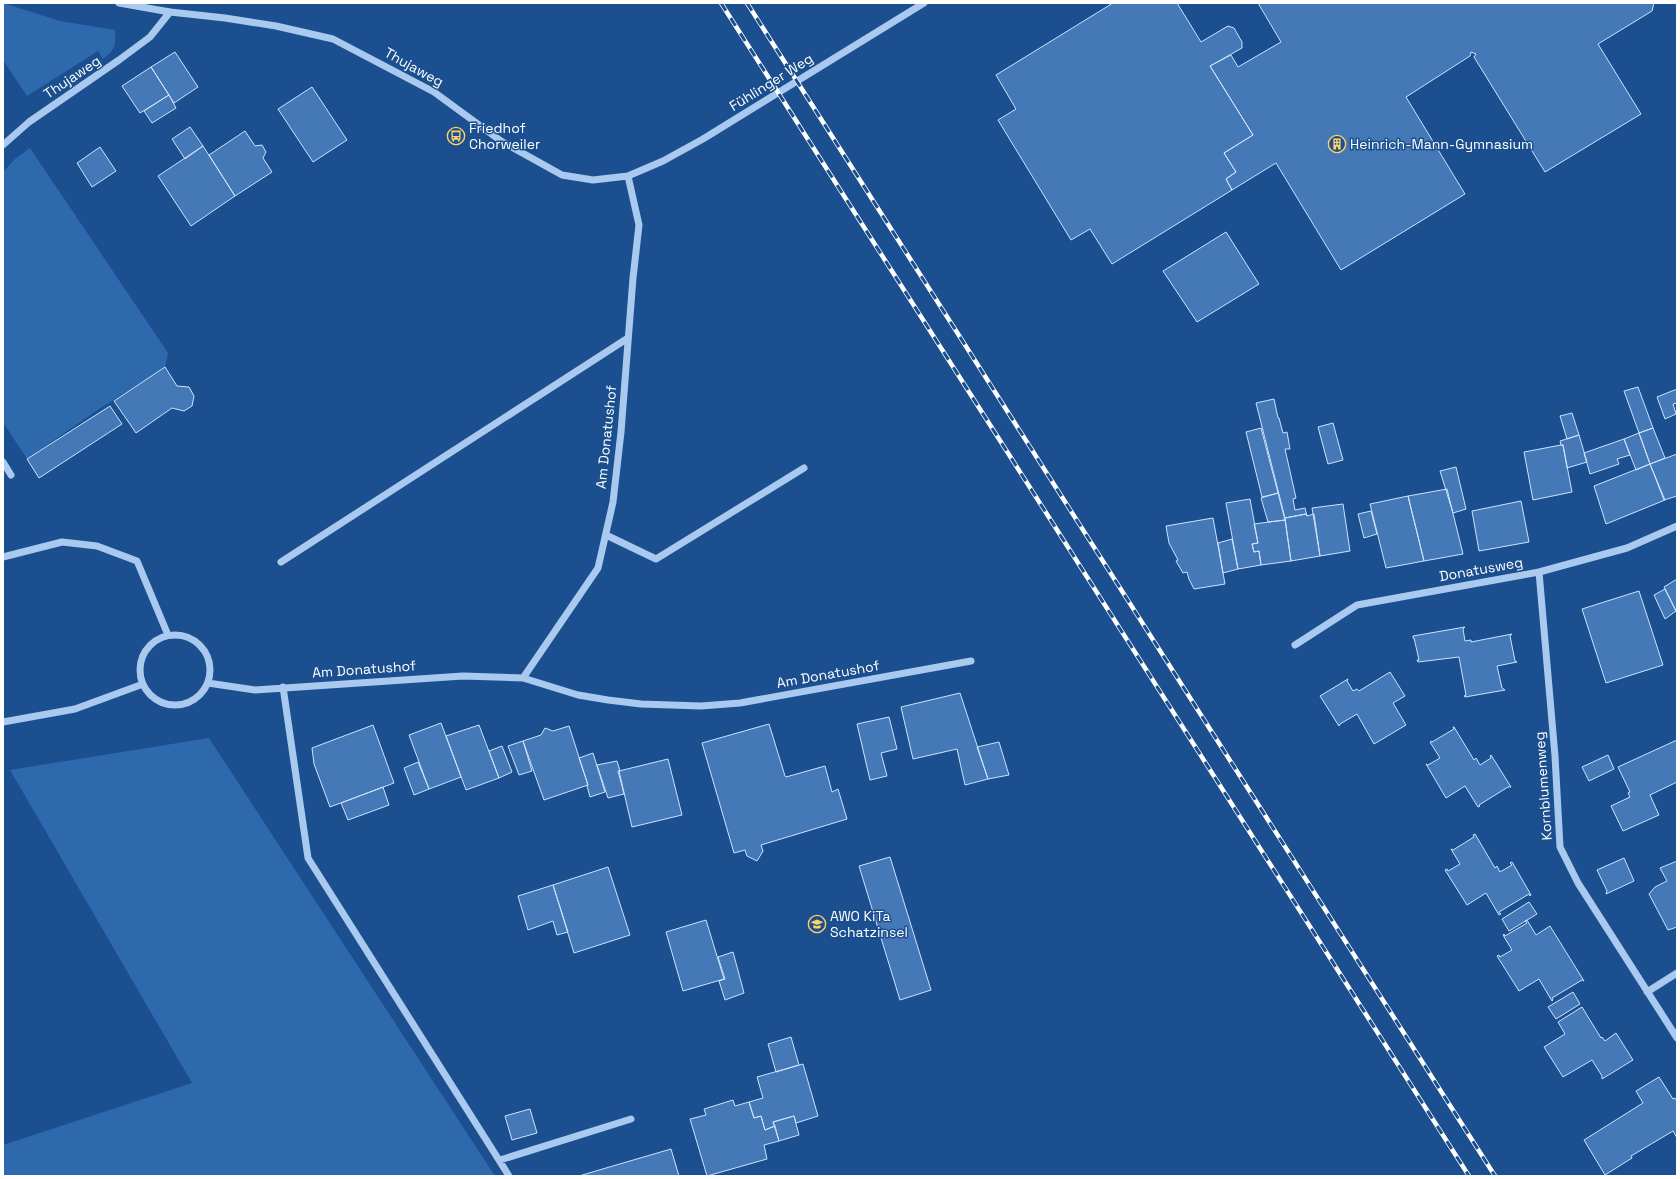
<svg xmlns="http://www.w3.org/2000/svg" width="1680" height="1179" font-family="'Space Grotesk',sans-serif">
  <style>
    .green { fill: #2e69ad }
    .building { fill: #4478b7; stroke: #cfe3fa }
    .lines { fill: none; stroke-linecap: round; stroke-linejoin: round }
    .minor { stroke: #a9c9ee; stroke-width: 7 }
    .rail-casing { stroke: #fff; stroke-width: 4.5 }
    .rail { stroke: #1b4f8f; stroke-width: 3; stroke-dasharray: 9; stroke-linecap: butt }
    .labels { text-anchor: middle; stroke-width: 3; stroke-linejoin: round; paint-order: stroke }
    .street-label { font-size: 14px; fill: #fff; stroke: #1b4f8f }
    .poi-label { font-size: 14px; fill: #fff; stroke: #1b4f8f; text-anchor: start }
  </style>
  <rect width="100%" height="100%" fill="#1b4f8f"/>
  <path class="green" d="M 3,3 L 60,21 L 115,30 C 116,45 115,50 103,59 L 98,51 L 27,96 L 3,60 Z
    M 30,148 L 168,353 L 165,367 L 96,411 L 27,459 L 3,422 L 3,172 L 15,159 Z
    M 209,738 L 495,1176 L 3,1176 L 3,1145 L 192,1083 L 10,770 Z"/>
  <path class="building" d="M 1113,3 L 1177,3 L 1201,42 L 1228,26 L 1234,28 L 1242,42 L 1242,48 L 1210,66 L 1253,135 L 1224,153 L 1236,172 L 1226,179 L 1232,190 L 1112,264 L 1090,229 L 1071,240 L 998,120 L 1016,109 L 996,75 Z
    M 1258,3 L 1654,3 L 1652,11 L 1598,44 L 1641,114 L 1545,172 L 1474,57 L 1476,54 L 1471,52 L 1470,56 L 1406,97 L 1465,194 L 1341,270 L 1276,163 L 1232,190 L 1226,179 L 1236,172 L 1224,153 L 1253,135 L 1210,66 L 1231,55 L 1238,67 L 1281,42 Z
    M 175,52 L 198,87 L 174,103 L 151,67 Z
    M 151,67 L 169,95 L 140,113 L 122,86 Z
    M 312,87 L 347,140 L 313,162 L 278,109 Z
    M 169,95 L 176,108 L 152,123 L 144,111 Z
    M 190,127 L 203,146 L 185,159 L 172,139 Z
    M 245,131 L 255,146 L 262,145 L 266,152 L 263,158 L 272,172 L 235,196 L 209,155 Z
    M 203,146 L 235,196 L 191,226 L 158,176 Z
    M 100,147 L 116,171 L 92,187 L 77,163 Z
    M 1226,232 L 1259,284 L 1197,322 L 1163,271 Z
    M 165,367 L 177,386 L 189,387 L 194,396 L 192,406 L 184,411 L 172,408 L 136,433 L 114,401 Z
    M 1638,387 L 1653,428 L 1639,433 L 1624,391 Z
    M 1677,389 L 1677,403 L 1673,404 L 1676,414 L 1665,419 L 1657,397 Z
    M 1274,399 L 1278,418 L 1279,418 L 1283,433 L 1287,432 L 1290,449 L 1285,449 L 1296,498 L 1293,499 L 1295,510 L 1305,508 L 1307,516 L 1306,514 L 1285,518 L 1256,403 Z
    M 110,406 L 122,424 L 39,478 L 27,459 Z
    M 1572,413 L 1579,435 L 1567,439 L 1560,416 Z
    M 1333,423 L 1343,460 L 1328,464 L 1318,427 Z
    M 1261,428 L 1278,493 L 1262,497 L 1246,432 Z
    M 1653,428 L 1665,458 L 1650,464 L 1639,433 Z
    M 1639,433 L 1650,464 L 1636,470 L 1624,439 Z
    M 1579,435 L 1587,462 L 1567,468 L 1563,445 L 1561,445 L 1560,441 Z
    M 1624,439 L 1630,455 L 1617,459 L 1619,464 L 1590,474 L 1584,453 Z
    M 1561,445 L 1563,445 L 1572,492 L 1533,500 L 1524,452 Z
    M 1677,454 L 1677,496 L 1664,500 L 1650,464 Z
    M 1650,464 L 1665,500 L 1606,524 L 1594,486 Z
    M 1456,467 L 1466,509 L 1453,513 L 1440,471 Z
    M 1447,489 L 1463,554 L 1424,561 L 1408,496 Z
    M 1278,493 L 1285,520 L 1268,522 L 1261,498 Z
    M 1408,496 L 1424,561 L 1386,568 L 1370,504 Z
    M 1250,499 L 1258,543 L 1252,544 L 1254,552 L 1259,551 L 1261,565 L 1238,569 L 1226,503 Z
    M 1521,501 L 1529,542 L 1479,551 L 1472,511 Z
    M 1343,504 L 1350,551 L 1320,556 L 1312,508 Z
    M 1371,511 L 1377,534 L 1364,538 L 1358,514 Z
    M 1306,514 L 1307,516 L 1314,514 L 1320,556 L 1291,561 L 1285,518 Z
    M 1213,518 L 1225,584 L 1194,589 L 1189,579 L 1187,572 L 1183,573 L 1176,561 L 1178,560 L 1169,543 L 1166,526 Z
    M 1285,520 L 1291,561 L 1261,565 L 1259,551 L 1254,552 L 1252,544 L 1258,543 L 1254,524 Z
    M 1232,539 L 1238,569 L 1223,573 L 1218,543 Z
    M 1677,579 L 1677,611 L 1676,611 L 1664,587 Z
    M 1665,589 L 1676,611 L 1665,619 L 1654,595 Z
    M 1639,591 L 1663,665 L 1606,683 L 1582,609 Z
    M 1465,627 L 1463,629 L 1465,641 L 1471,640 L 1471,642 L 1512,634 L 1510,636 L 1515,661 L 1517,662 L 1497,666 L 1502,688 L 1505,690 L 1465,697 L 1464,696 L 1466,695 L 1459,657 L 1418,662 L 1417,660 L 1419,660 L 1414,638 L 1413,638 L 1413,636 Z
    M 1390,672 L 1405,696 L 1393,703 L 1406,725 L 1374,744 L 1357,714 L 1340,724 L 1339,726 L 1320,696 L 1348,679 L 1347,681 L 1353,691 L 1357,689 L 1359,691 Z
    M 960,693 L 988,779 L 965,785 L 957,749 L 913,759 L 901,707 Z
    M 889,717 L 897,749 L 881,753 L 887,776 L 870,780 L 857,724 Z
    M 441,723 L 461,777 L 429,789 L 409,735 Z
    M 769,724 L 785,776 L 786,777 L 825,766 L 832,792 L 838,789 L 847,819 L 761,845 L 763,851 L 757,861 L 747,856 L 745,850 L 734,853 L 702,743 Z
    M 373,725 L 394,783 L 330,807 L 314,764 L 312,748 Z
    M 479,725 L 499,778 L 466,790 L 446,736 Z
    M 569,726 L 588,785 L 544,800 L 523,741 L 541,735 L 545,728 L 553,731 Z
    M 1453,727 L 1454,727 L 1474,760 L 1476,758 L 1480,765 L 1491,758 L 1490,756 L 1491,755 L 1511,787 L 1508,787 L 1479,805 L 1480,806 L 1478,807 L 1465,786 L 1446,798 L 1426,764 L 1428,765 L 1440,758 L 1430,742 L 1432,741 L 1432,742 L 1454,729 Z
    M 1677,740 L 1677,782 L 1650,795 L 1659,815 L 1623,831 L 1611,806 L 1630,797 L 1628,793 L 1630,792 L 1618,767 Z
    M 523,741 L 532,771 L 519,775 L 508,746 Z
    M 999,742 L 1009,775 L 988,779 L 977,747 Z
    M 502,746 L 512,772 L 499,778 L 489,751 Z
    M 593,753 L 605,792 L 590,797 L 587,786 L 588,785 L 579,758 Z
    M 1608,755 L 1614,769 L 1589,781 L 1582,767 Z
    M 668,759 L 682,815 L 632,827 L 619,771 Z
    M 617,761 L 620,771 L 618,771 L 624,794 L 608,798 L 597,765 Z
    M 418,762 L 429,789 L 414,795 L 404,768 Z
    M 383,787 L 389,805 L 348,820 L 341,803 Z
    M 1475,834 L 1495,868 L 1497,866 L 1500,872 L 1512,865 L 1510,863 L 1512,862 L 1531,895 L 1530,896 L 1529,894 L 1499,912 L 1501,914 L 1499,915 L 1486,893 L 1467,905 L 1445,870 L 1447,869 L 1448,871 L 1460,864 L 1451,849 L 1453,850 L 1474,837 L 1473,835 Z
    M 890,857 L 931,990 L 900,1000 L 859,866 Z
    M 1624,858 L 1634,881 L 1606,894 L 1607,891 L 1597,870 Z
    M 1677,861 L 1677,927 L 1668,930 L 1649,894 L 1655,887 L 1667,881 L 1660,868 Z
    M 608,867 L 630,935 L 574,953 L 553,885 Z
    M 553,885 L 568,932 L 557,935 L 553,921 L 528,930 L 518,896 Z
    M 1529,902 L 1537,914 L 1509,931 L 1502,919 Z
    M 706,920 L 724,979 L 683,991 L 666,932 Z
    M 1527,920 L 1536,935 L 1550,926 L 1584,981 L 1582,980 L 1552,998 L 1553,1000 L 1552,1001 L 1539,979 L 1519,991 L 1497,956 L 1499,955 L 1500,957 L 1512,950 L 1503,935 L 1504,934 L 1505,936 L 1527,923 L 1525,921 Z
    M 733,952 L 744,993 L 725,1000 L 719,981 L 725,979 L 718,957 Z
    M 1573,992 L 1580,1004 L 1556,1019 L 1548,1007 Z
    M 1582,1007 L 1601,1038 L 1602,1037 L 1605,1041 L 1616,1033 L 1633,1060 L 1602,1079 L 1602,1076 L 1592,1060 L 1563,1077 L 1544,1047 L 1565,1034 L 1558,1022 Z
    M 791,1037 L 799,1065 L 776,1072 L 768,1044 Z
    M 803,1064 L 818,1116 L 796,1123 L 794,1116 L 773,1122 L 775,1126 L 765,1130 L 761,1116 L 754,1118 L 749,1102 L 763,1098 L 757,1077 Z
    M 1659,1077 L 1673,1099 L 1675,1098 L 1677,1101 L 1677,1138 L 1673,1131 L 1631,1156 L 1632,1158 L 1605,1175 L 1584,1140 L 1643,1103 L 1636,1091 Z
    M 733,1100 L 735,1106 L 749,1102 L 754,1118 L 761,1116 L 765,1130 L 775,1126 L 779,1141 L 764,1145 L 767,1159 L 707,1176 L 690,1119 L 706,1115 L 704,1109 Z
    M 530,1109 L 537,1133 L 512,1140 L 505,1116 Z
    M 794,1116 L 799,1135 L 779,1141 L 773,1122 Z
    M 671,1149 L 679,1176 L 579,1176 L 606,1168 Z"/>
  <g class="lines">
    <path class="minor" d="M 119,3 L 170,12 L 225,18 L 276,26 L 333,39 L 434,92 L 501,141 L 562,175 L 593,180 L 628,176 L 663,161 L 703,139 L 924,3
      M 3,145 L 29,122 L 119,60 L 150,37 L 170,12
      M 3,462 L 11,475
      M 606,535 L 656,559 L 804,468
      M 3,557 L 62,542 L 97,546 L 137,561 L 168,635
      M 281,562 L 628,338
      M 1539,572 L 1555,756 L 1560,847 L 1578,883 L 1677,1038
      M140 670a35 35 0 1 1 70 0a35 35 0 1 1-70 0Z
      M 1295,645 L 1357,605 L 1539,572 L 1627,548 L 1677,526
      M 523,678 L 598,568 L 613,502 L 621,432 L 633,278 L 639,225 L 628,176
      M 208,683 L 255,690 L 463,676 L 523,678 L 578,695 L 608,700 L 641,704 L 701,706 L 740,703 L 971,661
      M 283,687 L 308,858 L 509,1176
      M 3,722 L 75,709 L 143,684
      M 1647,992 L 1677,973
      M 500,1160 L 631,1119"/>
    <defs>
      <path id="rail" d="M 721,3 L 1469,1176
        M 747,3 L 1495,1176"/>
    </defs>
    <use href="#rail" class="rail-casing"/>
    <use href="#rail" class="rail"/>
  </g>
  <defs>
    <symbol id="bus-ring" viewBox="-11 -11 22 22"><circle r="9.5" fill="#1b4f8f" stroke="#ffd166" stroke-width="1.5"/><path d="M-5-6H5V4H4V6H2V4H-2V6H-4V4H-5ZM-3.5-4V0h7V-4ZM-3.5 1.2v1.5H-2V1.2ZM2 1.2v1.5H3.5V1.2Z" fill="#ffd166"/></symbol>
    <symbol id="building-ring" viewBox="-11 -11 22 22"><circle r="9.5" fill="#1b4f8f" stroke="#ffd166" stroke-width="1.5"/><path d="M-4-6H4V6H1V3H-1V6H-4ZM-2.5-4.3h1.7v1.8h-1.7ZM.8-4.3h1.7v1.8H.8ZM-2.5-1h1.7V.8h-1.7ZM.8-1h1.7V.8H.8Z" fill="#ffd166"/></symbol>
    <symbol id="school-ring" viewBox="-11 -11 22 22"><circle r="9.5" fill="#1b4f8f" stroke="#ffd166" stroke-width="1.5"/><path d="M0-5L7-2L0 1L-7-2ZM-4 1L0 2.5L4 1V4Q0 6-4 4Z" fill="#ffd166"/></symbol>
  </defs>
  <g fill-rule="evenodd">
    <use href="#bus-ring" x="446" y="126" width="20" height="20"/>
    <use href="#building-ring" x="1327" y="134" width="20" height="20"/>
    <use href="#school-ring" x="807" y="914" width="20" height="20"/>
  </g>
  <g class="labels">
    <g class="street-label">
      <text transform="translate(414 67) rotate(29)" y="5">Thujaweg</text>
      <text transform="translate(72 77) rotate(-34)" y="5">Thujaweg</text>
      <text transform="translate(771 82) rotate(-32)" y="5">Fühlinger Weg</text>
      <text transform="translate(606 437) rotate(-84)" y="5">Am Donatushof</text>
      <text transform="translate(1481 569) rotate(-10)" y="5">Donatusweg</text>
      <text transform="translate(364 669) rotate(-4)" y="5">Am Donatushof</text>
      <text transform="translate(828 674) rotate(-10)" y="5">Am Donatushof</text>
      <text transform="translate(1543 786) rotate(-94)" y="5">Kornblumenweg</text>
    </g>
    <g class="poi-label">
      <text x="469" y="133">Friedhof<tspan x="469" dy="16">Chorweiler</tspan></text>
      <text x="1350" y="149">Heinrich-Mann-Gymnasium</text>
      <text x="830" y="921">AWO KiTa<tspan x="830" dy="16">Schatzinsel</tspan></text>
    </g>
  </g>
  <rect width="1680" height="1179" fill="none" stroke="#ffffff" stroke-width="8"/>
</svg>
